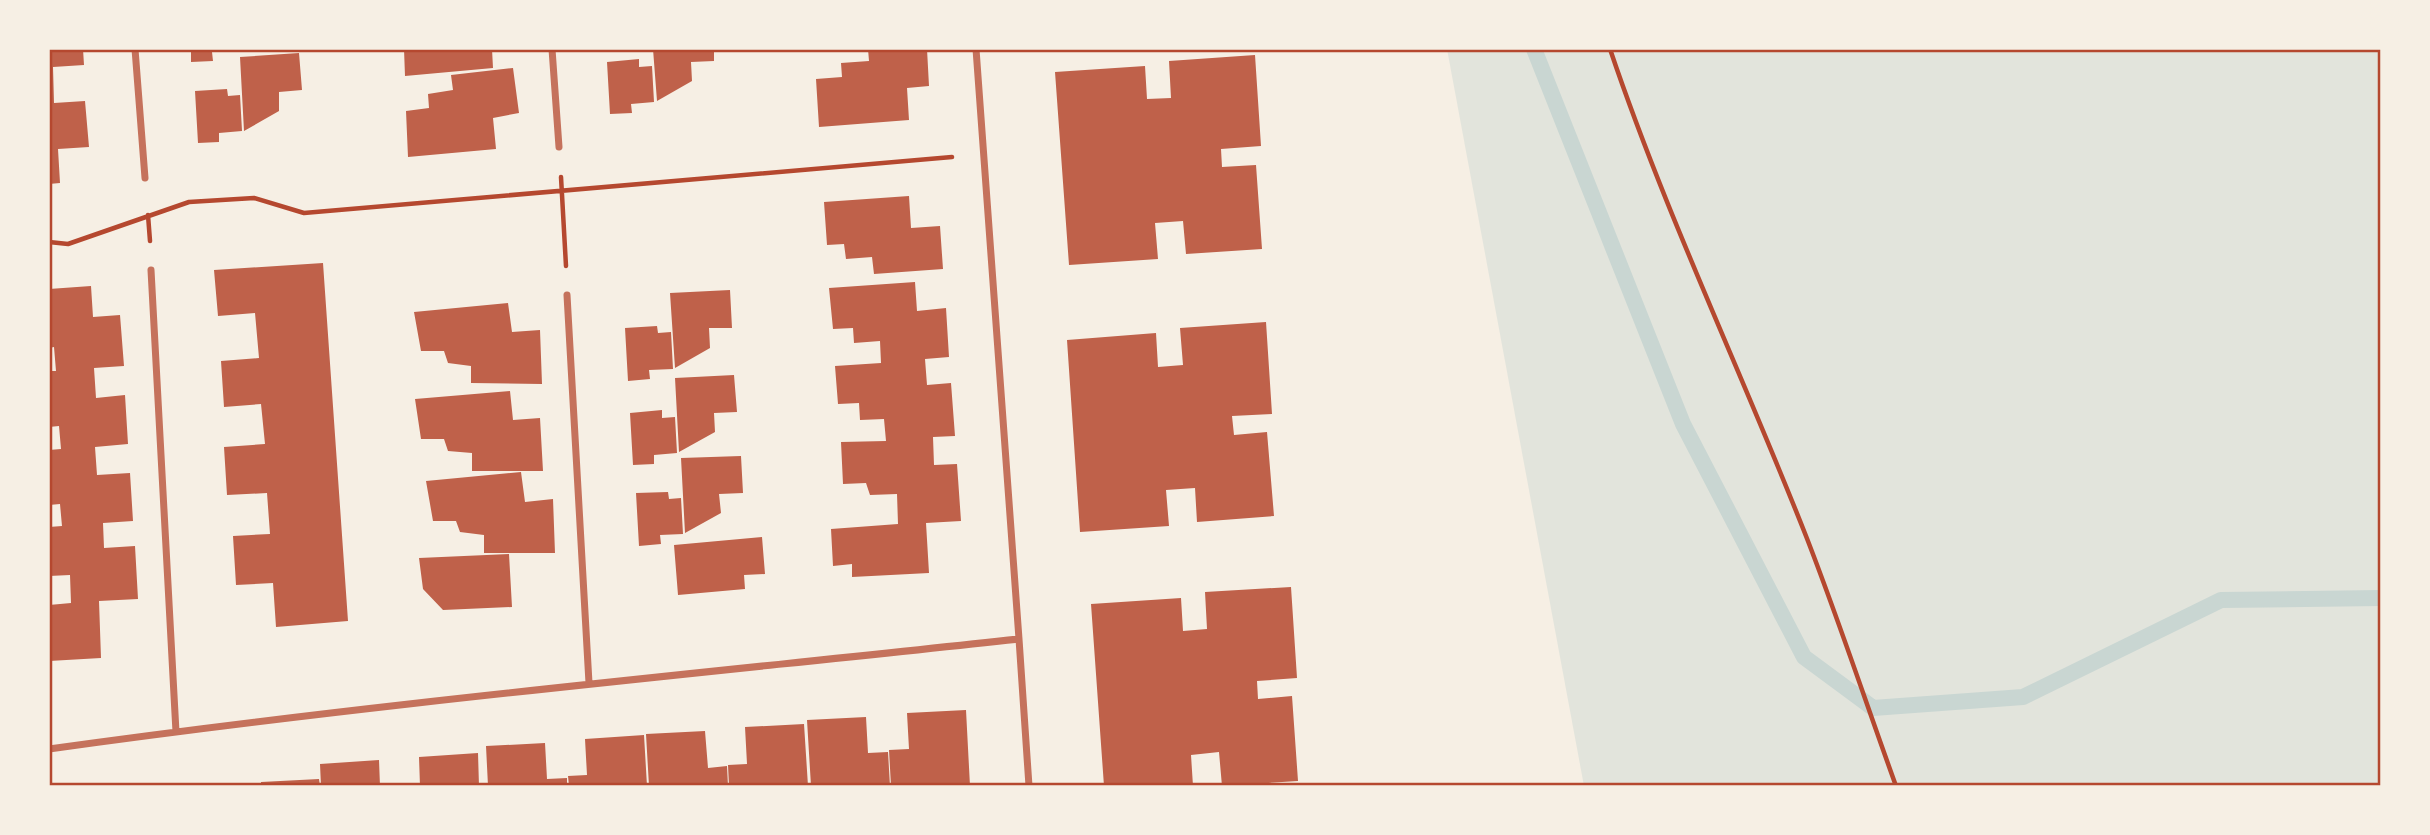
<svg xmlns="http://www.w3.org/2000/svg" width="2430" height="835" font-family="Poppins,sans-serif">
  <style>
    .green { fill: #e2e4dc }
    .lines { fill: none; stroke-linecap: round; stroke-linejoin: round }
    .stream { stroke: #c9d6d2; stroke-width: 16 }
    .building { fill: #bf614a }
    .path { stroke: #b5482f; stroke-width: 4.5 }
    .minor { stroke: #c5725c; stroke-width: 7 }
    .neatline { fill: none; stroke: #b5482f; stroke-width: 2.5 }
  </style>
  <rect width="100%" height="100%" fill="#f6efe4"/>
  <path class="green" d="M 1447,49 L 2381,49 L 2381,786 L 1584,786 Z"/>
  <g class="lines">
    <path class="stream" d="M 1534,49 L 1683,424 L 1804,657 L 1873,708 L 2023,697 L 2221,600 L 2381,598"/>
  </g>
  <path class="building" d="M 49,49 L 83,49 L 84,65 L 53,67 L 54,103 L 85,101 L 89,147 L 58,149 L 60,183 L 49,184 Z
    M 191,49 L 229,49 L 229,51 L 212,52 L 213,61 L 191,62 Z
    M 404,49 L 492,49 L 493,68 L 405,76 Z
    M 653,49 L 714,49 L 714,61 L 691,62 L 692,81 L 657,101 Z
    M 868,49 L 927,49 L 929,86 L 907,88 L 909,120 L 819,127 L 816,79 L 842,77 L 841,63 L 869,61 Z
    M 299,53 L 302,90 L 279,92 L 279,111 L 244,131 L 240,57 Z
    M 1255,55 L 1261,146 L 1221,149 L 1222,167 L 1256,165 L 1262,249 L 1186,254 L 1183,221 L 1155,223 L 1158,259 L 1069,265 L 1055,72 L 1145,66 L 1147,99 L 1171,98 L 1169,61 Z
    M 639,59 L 639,67 L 652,66 L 654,102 L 631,104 L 632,113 L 610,114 L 607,62 Z
    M 513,68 L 519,113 L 493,118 L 496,149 L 408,157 L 406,111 L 429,108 L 428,94 L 453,90 L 451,75 Z
    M 227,89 L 228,96 L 240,95 L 242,131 L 219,133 L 219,142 L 198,143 L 195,91 Z
    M 909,196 L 911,228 L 940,226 L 943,269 L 874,274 L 872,257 L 846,259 L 844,244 L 827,245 L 824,202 Z
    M 323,263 L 348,621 L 276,627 L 273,583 L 236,585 L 233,536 L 270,534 L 267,493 L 227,495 L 224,447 L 265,444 L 261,404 L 224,407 L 221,361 L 259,358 L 255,313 L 218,316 L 214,270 Z
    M 915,282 L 917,311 L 946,308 L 949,357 L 925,359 L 927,385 L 951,383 L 955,436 L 933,437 L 934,465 L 957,464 L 961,521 L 926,523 L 929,573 L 852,577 L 852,564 L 833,566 L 831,529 L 898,524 L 897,494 L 870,495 L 866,483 L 843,484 L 841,442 L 886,441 L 884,419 L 860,420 L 859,403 L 838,404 L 835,366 L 881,363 L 880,341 L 854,343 L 853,328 L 833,329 L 829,288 Z
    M 91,286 L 93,317 L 120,315 L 124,366 L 94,368 L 96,398 L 125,395 L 128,444 L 95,447 L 97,475 L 130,473 L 133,521 L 103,523 L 104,548 L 135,546 L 138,599 L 99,601 L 101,658 L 49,661 L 49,605 L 71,603 L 70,575 L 49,576 L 49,527 L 62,526 L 60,504 L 49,505 L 49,450 L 61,449 L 59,426 L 49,427 L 49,371 L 56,371 L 54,347 L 49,348 L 49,289 Z
    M 730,290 L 732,328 L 709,328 L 710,348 L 675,368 L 670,293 Z
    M 508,303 L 512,332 L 540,330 L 542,384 L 471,383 L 471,366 L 448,363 L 444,351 L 421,351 L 414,312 Z
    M 1266,322 L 1272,414 L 1232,416 L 1234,435 L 1267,432 L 1274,516 L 1197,522 L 1195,488 L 1166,490 L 1169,526 L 1080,532 L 1067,340 L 1156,333 L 1158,367 L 1183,365 L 1180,328 Z
    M 657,326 L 658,333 L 671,332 L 673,369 L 649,370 L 650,379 L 628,381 L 625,328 Z
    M 734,375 L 737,412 L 714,413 L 715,432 L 679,452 L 675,378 Z
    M 510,391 L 513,420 L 540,418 L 543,471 L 472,471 L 472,453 L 448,451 L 444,439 L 421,439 L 415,399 Z
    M 662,410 L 662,418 L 675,417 L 677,453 L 654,455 L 654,464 L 633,465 L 630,413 Z
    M 741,456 L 743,493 L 719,494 L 721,513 L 685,533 L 681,458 Z
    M 521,472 L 525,502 L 553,499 L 555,553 L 484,553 L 484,535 L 460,532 L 456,521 L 433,521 L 426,481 Z
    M 668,492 L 669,499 L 681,498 L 683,534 L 660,535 L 661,544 L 639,546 L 636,493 Z
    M 762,537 L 765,574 L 744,575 L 745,589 L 678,595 L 674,545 Z
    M 509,554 L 512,607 L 443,610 L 423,589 L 419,558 Z
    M 1291,587 L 1297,678 L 1257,681 L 1258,699 L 1292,696 L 1298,781 L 1222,786 L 1219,752 L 1191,755 L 1193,786 L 1104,786 L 1091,604 L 1181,598 L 1183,631 L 1207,629 L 1205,592 Z
    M 966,710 L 970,786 L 891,786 L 889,750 L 909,749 L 907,713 Z
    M 866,717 L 868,753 L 888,752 L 890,786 L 811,786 L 807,720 Z
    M 804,724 L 808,786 L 729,786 L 728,765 L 747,764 L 745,727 Z
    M 705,731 L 708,768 L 727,766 L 728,786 L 649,786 L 646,734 Z
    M 644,735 L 647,786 L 569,786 L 568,776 L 587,775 L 585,739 Z
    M 545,743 L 547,779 L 567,778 L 567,786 L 488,786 L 486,746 Z
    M 478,753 L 479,786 L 420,786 L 419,757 Z
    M 379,760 L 380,786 L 321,786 L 320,764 Z
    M 319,779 L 320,786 L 261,786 L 261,782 Z"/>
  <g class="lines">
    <path class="path" d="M 1610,49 C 1666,215 1742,373 1806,536 C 1838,618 1866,703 1896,786
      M 561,177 L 566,266
      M 148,215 L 150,241
      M 49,242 L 68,244 L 189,202 L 254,198 L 304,213 L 952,157"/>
    <path class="minor" d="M 135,49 L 145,178
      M 552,49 L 559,147
      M 151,270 L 176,732
      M 567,295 L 589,683
      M 1019,639 L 1029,786
      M 49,749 C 371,704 695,674 1019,639 L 976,49"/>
  </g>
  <rect width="2430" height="835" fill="none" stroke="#f6efe4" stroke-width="102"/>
  <rect x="51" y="51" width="2328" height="733" class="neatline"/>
</svg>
